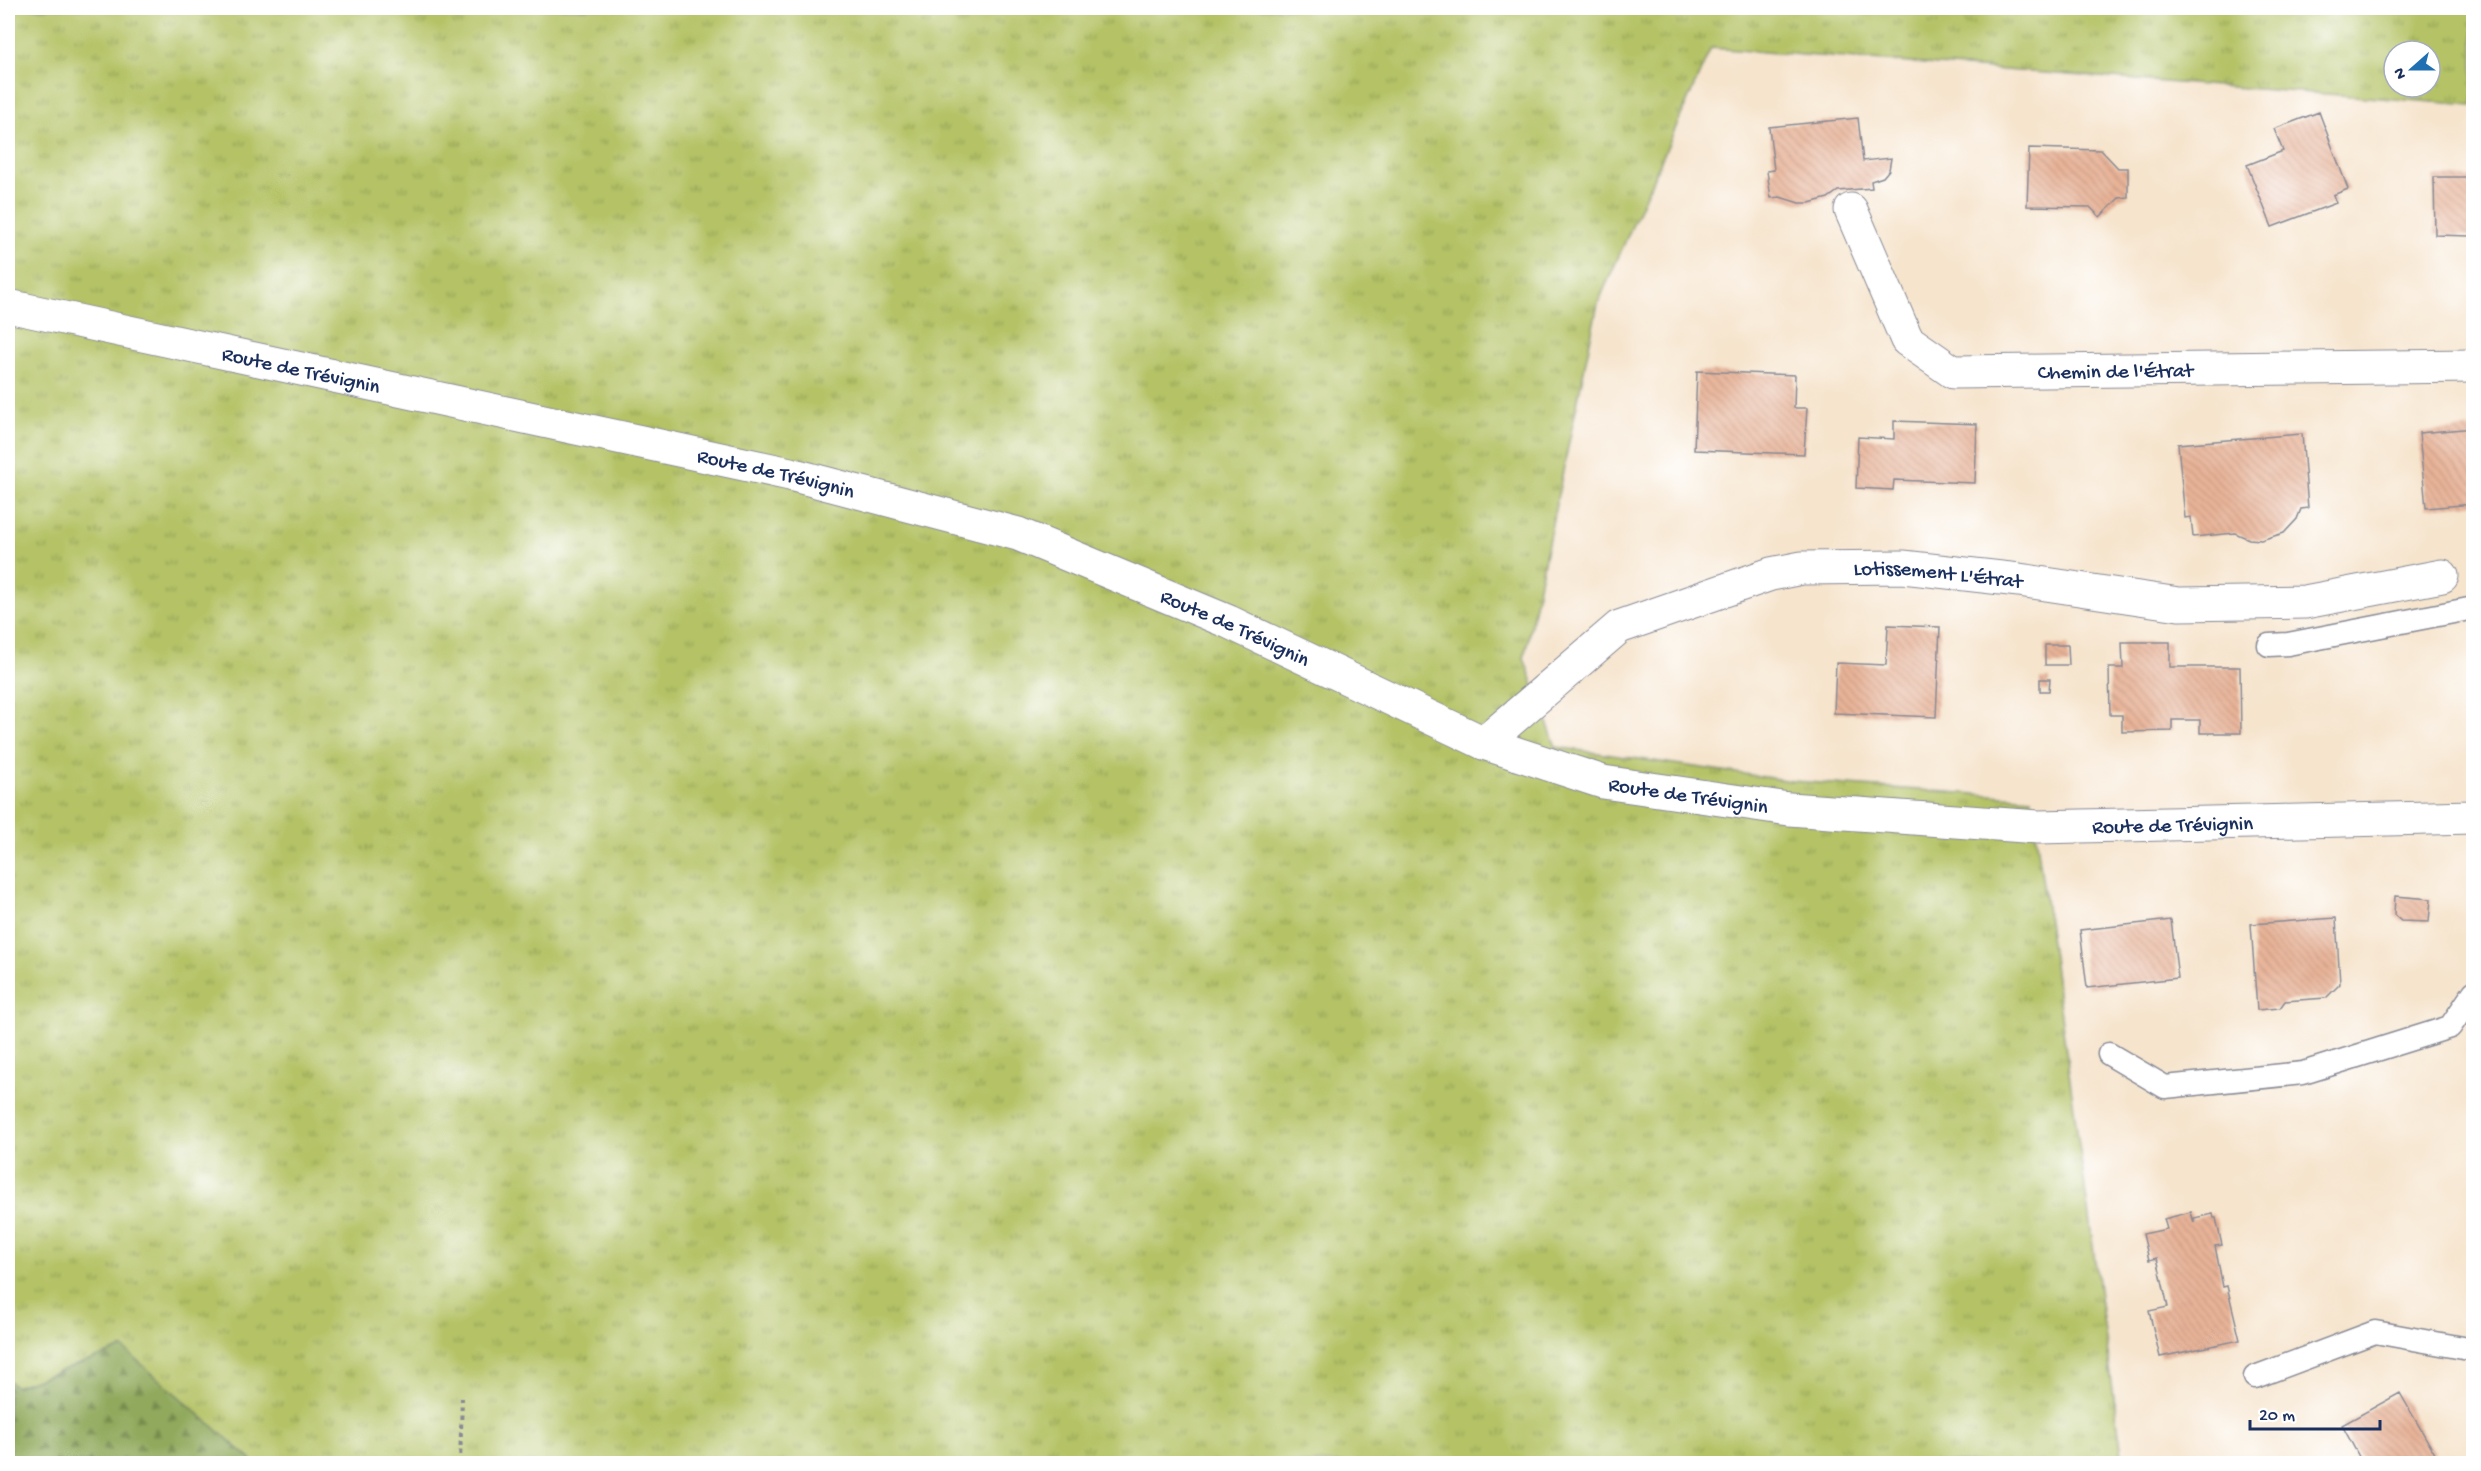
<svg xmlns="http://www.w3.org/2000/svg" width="2481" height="1471" font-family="'Gochi Hand',sans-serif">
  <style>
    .grass { fill: url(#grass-tufts); stroke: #687962; stroke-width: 1.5; fill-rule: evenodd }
    .forest { fill: url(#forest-firs); stroke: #566c5c; stroke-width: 1.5 }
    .building { fill: url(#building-back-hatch) }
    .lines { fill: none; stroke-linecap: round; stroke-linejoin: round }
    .service-casing { stroke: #888a95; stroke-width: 25 }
    .minor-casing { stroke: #888a95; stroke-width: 35 }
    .tertiary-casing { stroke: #888a95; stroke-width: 35 }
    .path { stroke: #888a95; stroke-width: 4; stroke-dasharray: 4.5 4.5; stroke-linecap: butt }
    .service { stroke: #fff; stroke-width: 22 }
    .minor { stroke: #fff; stroke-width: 33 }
    .tertiary { stroke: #fff; stroke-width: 33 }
    .labels { text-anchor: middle; stroke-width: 5; stroke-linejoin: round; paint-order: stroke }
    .street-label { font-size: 21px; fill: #1b2f5e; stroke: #fff }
  </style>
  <defs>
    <pattern id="grass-tufts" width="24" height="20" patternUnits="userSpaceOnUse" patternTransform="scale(1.5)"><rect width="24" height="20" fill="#b5c366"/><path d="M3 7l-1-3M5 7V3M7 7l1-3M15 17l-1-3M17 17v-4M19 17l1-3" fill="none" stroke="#929f57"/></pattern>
    <pattern id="forest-firs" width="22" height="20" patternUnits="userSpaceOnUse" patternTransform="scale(1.5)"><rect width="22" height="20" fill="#90a95b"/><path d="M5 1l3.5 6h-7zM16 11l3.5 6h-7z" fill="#758a4e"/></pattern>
    <pattern id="building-back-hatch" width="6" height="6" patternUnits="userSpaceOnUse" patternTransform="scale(1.5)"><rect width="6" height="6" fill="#e8b397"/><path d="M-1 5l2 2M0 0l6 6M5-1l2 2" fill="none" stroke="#c69a85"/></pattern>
  </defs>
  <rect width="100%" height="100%" fill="#fff"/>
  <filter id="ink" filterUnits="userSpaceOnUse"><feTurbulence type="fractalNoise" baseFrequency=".0167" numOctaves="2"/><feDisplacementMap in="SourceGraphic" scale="12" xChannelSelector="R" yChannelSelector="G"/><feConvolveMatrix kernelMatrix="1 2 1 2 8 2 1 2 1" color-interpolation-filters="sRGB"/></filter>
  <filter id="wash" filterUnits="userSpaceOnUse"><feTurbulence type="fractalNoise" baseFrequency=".008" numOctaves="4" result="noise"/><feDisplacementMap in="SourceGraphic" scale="24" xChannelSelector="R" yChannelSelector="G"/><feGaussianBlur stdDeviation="1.35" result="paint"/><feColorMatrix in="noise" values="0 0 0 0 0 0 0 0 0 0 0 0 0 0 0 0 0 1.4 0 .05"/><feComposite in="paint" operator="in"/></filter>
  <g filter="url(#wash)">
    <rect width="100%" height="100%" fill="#f6e4cc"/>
    <path class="grass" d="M 8,8 L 2473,8 L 2473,105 L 1711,48 L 1598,303 L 1524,658 L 1556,747 L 1792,781 L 2031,798 L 2123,1463 L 255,1464 L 123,1349 L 15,1387 L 8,1380 ZM 2394,51 L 2430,51 L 2430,87 L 2394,87 Z"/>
    <path class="forest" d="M 123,1348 L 255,1463 L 8,1463 L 8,1380 L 16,1387 Z"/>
    <g id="blocks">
      <path class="building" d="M 2319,112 L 2348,189 L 2333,195 L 2336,203 L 2272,227 L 2247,165 L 2283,151 L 2274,129 Z
        M 1858,118 L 1863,161 L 1891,158 L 1889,170 L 1883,177 L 1871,181 L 1872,188 L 1838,191 L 1828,198 L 1809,203 L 1799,203 L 1780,197 L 1771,198 L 1767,171 L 1774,170 L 1769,127 Z
        M 2029,148 L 2101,150 L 2118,168 L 2128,168 L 2128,197 L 2119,198 L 2100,217 L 2090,207 L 2027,206 Z
        M 2434,177 L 2474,177 L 2474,232 L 2471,232 L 2471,236 L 2435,235 Z
        M 1697,371 L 1795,375 L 1794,408 L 1807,408 L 1804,454 L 1694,450 Z
        M 1894,421 L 1977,424 L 1975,483 L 1894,480 L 1893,490 L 1856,488 L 1858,437 L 1894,439 Z
        M 2474,428 L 2474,504 L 2426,508 L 2419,433 Z
        M 2302,434 L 2308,508 L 2301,509 L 2297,519 L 2284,533 L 2261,540 L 2249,539 L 2235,533 L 2193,537 L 2191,517 L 2185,518 L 2178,444 Z
        M 1888,625 L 1940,627 L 1936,717 L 1834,713 L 1836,663 L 1886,665 Z
        M 2122,642 L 2170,642 L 2170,667 L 2240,667 L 2241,733 L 2200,733 L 2200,720 L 2172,720 L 2172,731 L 2122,732 L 2122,715 L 2110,715 L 2109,668 L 2123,668 Z
        M 2045,645 L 2068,645 L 2069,665 L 2045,665 Z
        M 2040,679 L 2050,679 L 2049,691 L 2040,691 Z
        M 2395,896 L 2431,899 L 2429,922 L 2401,921 L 2394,915 Z
        M 2336,918 L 2340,984 L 2326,998 L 2285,1001 L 2280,1008 L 2257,1010 L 2251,924 Z
        M 2171,920 L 2178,978 L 2087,988 L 2080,930 Z
        M 2191,1212 L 2194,1223 L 2194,1218 L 2213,1214 L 2214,1218 L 2216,1218 L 2222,1245 L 2215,1246 L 2223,1287 L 2227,1286 L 2240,1340 L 2160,1357 L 2149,1311 L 2168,1307 L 2157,1258 L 2149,1260 L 2143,1234 L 2167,1229 L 2164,1219 Z
        M 2400,1393 L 2435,1454 L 2417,1464 L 2363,1464 L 2342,1425 Z"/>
    </g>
  </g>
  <g filter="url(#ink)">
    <use href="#blocks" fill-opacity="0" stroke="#888a95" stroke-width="1.5"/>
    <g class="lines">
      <defs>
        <path id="service" d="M 2269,645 L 2288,644 L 2474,608
          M 2109,1054 L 2165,1087 L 2303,1073 L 2450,1027 L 2474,992
          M 2255,1377 L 2375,1332 L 2474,1350"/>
        <g id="minor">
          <path id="s1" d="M 1851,210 L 1907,340 L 1953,372 L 2474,366"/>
          <path id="s2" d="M 1484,743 L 1619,627 L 1771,574 L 1802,568 L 1903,567 L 2019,580 L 2179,604 L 2305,602 L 2442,576"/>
        </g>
        <g id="tertiary">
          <path id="s3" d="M 8,306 L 790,474 L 1018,534 L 1229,622 L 1484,743 L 1603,782 L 1789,809 L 2038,827 L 2474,817"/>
        </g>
      </defs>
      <use href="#service" class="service-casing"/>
      <use href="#minor" class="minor-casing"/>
      <use href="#tertiary" class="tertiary-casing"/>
      <path class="path" d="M 460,1464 L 462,1398"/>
      <use href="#service" class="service"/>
      <use href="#minor" class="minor"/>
      <use href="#tertiary" class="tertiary"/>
    </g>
  </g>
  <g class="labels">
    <g class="street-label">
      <text dy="7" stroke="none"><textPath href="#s3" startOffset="300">Route de Trévignin</textPath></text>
      <text dy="7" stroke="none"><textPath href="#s1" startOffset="360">Chemin de l'Étrat</textPath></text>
      <text dy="7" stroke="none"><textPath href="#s3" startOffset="786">Route de Trévignin</textPath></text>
      <text dy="7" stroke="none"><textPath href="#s2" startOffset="507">Lotissement L'Étrat</textPath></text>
      <text dy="7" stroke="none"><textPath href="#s3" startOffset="1272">Route de Trévignin</textPath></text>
      <text dy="7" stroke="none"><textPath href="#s3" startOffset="1758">Route de Trévignin</textPath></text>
      <text dy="7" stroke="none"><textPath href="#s3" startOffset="2244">Route de Trévignin</textPath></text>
    </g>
  </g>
  <rect width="2481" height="1471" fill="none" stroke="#fff" stroke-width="30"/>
  <g transform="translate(2412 69) rotate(249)"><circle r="28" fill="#ffffff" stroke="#a4acbf" stroke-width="1.5"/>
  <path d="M0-4.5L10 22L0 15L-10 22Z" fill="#1f6fb2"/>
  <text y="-9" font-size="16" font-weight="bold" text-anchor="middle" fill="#1b2f5e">N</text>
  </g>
  <path d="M2250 1420v9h130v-9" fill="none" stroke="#1b2f5e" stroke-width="3"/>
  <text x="2259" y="1420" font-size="18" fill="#1b2f5e" stroke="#ffffff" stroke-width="4.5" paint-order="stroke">20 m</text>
</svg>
